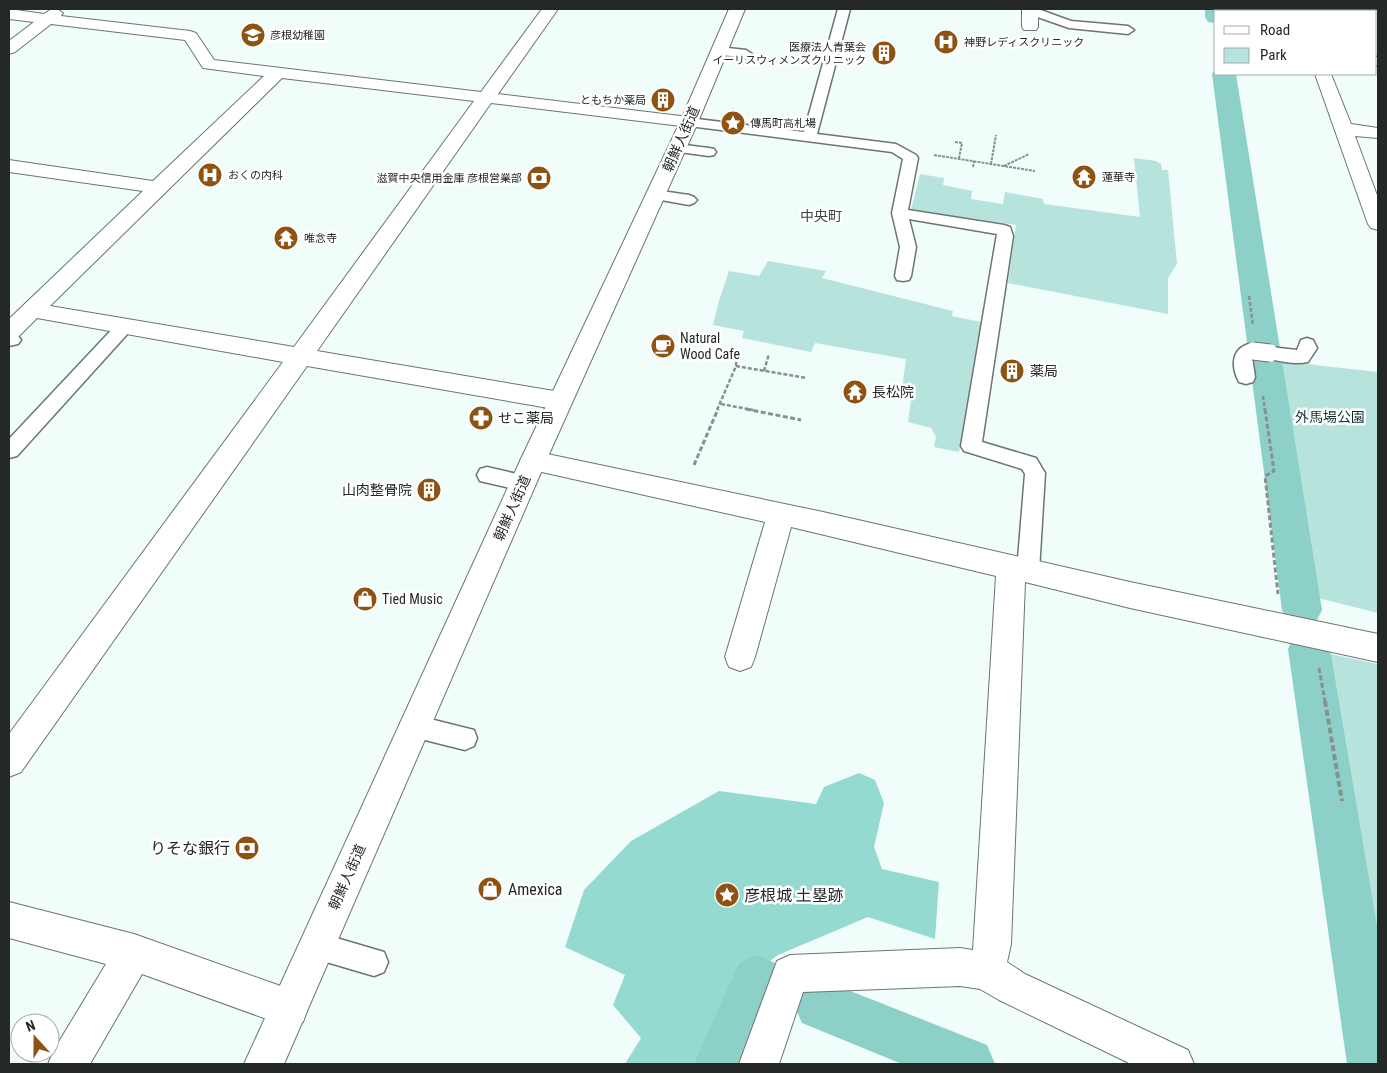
<svg xmlns="http://www.w3.org/2000/svg" width="1387" height="1073" font-family="'Roboto Condensed','Noto Sans JP',sans-serif">
  <style>
    .green { fill: #b6e3dc }
    .forest { fill: #95dad0 }
    .lines { fill: none; stroke-linecap: round; stroke-linejoin: round }
    .canal { fill: #8cd0c7; fill-rule: evenodd }
    .service-casing { stroke: #6b7573; stroke-width: 3 }
    .minor-casing { stroke: #6b7573; stroke-width: 2 }
    .tertiary-casing { stroke: #6b7573; stroke-width: 2 }
    .path-far3 { stroke: #89918f; stroke-width: 2; stroke-dasharray: 3 1; stroke-linecap: butt }
    .path-far2 { stroke: #89918f; stroke-width: 2.5; stroke-dasharray: 4 2; stroke-linecap: butt }
    .path-far1 { stroke: #89918f; stroke-width: 3; stroke-dasharray: 5 2.5; stroke-linecap: butt }
    .path { stroke: #89918f; stroke-width: 4; stroke-dasharray: 6 3; stroke-linecap: butt }
    .service { fill: #fff; fill-rule: evenodd }
    .minor { fill: #fff; fill-rule: evenodd }
    .tertiary { fill: #fff; fill-rule: evenodd }
    .service-bridge-casing { stroke: #6b7573; stroke-width: 19; stroke-linecap: butt }
    .service-bridge { stroke: #fff; stroke-width: 17 }
    .labels { text-anchor: middle; stroke-width: 5; stroke-linejoin: round; paint-order: stroke }
    .far-poi-label { font-size: 11px; fill: #242827; stroke: #fff; text-anchor: start }
    .street-label { font-size: 14px; fill: #242827; stroke: #fff }
    .far-quarter-label { font-size: 14px; fill: #3d4644; stroke: #fff }
    .poi-label { font-size: 14px; fill: #242827; stroke: #fff; text-anchor: start }
    .park-label { font-size: 14px; fill: #0e312d; stroke: #fff }
    .near-poi-label { font-size: 16px; fill: #242827; stroke: #fff; text-anchor: start }
  </style>
  <rect width="100%" height="100%" fill="#f1fdfb"/>
  <path class="green" d="M 1134,158 L 1156,161 L 1161,164 L 1162,170 L 1168,170 L 1177,264 L 1168,278 L 1168,314 L 1008,283 L 1016,225 L 911,210 L 920,174 L 944,178 L 943,185 L 972,191 L 971,199 L 1003,204 L 1005,192 L 1043,199 L 1044,204 L 1140,217 Z
    M 768,261 L 826,271 L 822,278 L 953,311 L 952,316 L 981,322 L 959,452 L 934,447 L 936,437 L 931,428 L 908,422 L 912,392 L 902,390 L 906,359 L 815,343 L 811,352 L 742,338 L 744,331 L 713,325 L 719,301 L 729,271 L 759,276 Z
    M 1270,360 L 1378,372 L 1378,613 L 1314,597 Z
    M 1321,652 L 1378,664 L 1378,929 L 1374,927 Z"/>
  <path class="forest" d="M 859,773 L 875,780 L 884,803 L 874,847 L 882,869 L 939,882 L 935,939 L 868,917 L 778,955 L 751,975 L 709,1064 L 625,1064 L 641,1038 L 613,1005 L 625,975 L 565,947 L 584,890 L 631,841 L 719,791 L 816,804 L 824,787 Z"/>
  <g class="lines">
    <path class="canal" d="M 1205,9 L 1225,9 L 1226,11 L 1216,11 L 1216,23 L 1208,22 L 1205,17 Z
      M 1216,69 L 1216,74 L 1236,74 L 1322,610 L 1316,622 L 1302,628 L 1288,622 L 1282,610 L 1212,74 Z
      M 1309,630 L 1324,636 L 1330,649 L 1378,932 L 1378,1064 L 1347,1064 L 1288,649 L 1294,636 Z
      M 757,955 L 775,963 L 783,981 L 748,1064 L 694,1064 L 739,963 Z
      M 820,979 L 987,1045 L 995,1064 L 902,1064 L 802,1023 L 794,1005 L 802,987 Z"/>
    <defs>
      <path id="service" d="M 838,9 L 850,9 L 817,134 L 896,144 L 916,155 L 918,158 L 908,210 L 1004,225 L 1010,227 L 1013,236 L 982,442 L 1036,458 L 1045,473 L 1039,571 L 1036,578 L 1028,580 L 1020,578 L 1017,571 L 1025,474 L 1022,469 L 964,451 L 961,446 L 997,234 L 909,219 L 916,247 L 911,276 L 909,280 L 903,281 L 897,280 L 895,276 L 900,247 L 892,213 L 903,159 L 892,152 L 689,126 L 682,122 L 689,118 L 804,132 Z
        M 1025,9 L 1038,9 L 1071,21 L 1128,26 L 1134,30 L 1128,34 L 1069,28 L 1026,13 Z
        M 719,47 L 746,50 L 752,54 L 746,58 L 715,54 L 713,51 Z
        M 1376,57 L 1378,57 L 1378,65 L 1376,65 Z
        M 677,144 L 709,148 L 714,149 L 716,152 L 714,155 L 709,156 L 672,151 L 670,148 L 672,145 Z
        M 655,190 L 689,195 L 694,197 L 697,200 L 694,203 L 689,205 L 650,198 L 647,195 L 650,192 Z
        M 124,321 L 130,323 L 133,327 L 130,331 L 17,456 L 9,458 L 9,439 L 118,323 Z
        M 9,334 L 18,336 L 21,340 L 18,344 L 9,346 Z
        M 1307,338 L 1313,340 L 1317,348 L 1308,362 C 1295,365 1277,361 1264,357 L 1261,353 L 1264,349 L 1270,347 L 1297,350 L 1301,340 Z
        M 1249,344 L 1259,347 L 1262,351 L 1259,355 L 1252,357 L 1255,377 L 1253,382 L 1246,384 L 1239,382 C 1231,367 1231,349 1249,344 Z
        M 487,467 L 530,477 L 533,483 L 530,489 L 523,491 L 480,481 L 477,475 L 480,469 Z
        M 414,715 L 474,730 L 477,738 L 474,746 L 465,750 L 405,735 L 402,727 L 405,719 Z
        M 316,932 L 384,952 L 388,962 L 384,972 L 374,976 L 306,956 L 302,946 L 306,936 Z"/>
      <path id="minor" d="M 9,9 L 44,14 L 50,10 L 57,9 L 63,13 L 61,16 L 190,31 L 196,33 L 214,60 L 481,92 L 542,9 L 558,9 L 498,94 L 689,117 L 695,118 L 698,122 L 695,126 L 689,127 L 491,103 L 317,351 L 560,392 L 569,395 L 572,401 L 569,407 L 560,410 L 307,366 L 21,772 L 9,777 L 9,734 L 283,362 L 37,318 L 17,338 L 9,340 L 9,319 L 143,191 L 9,172 L 9,160 L 153,181 L 264,76 L 203,68 L 185,40 L 51,24 L 15,52 L 9,54 L 9,41 L 34,22 L 9,19 ZM 282,78 L 474,101 L 294,347 L 50,306 Z
        M 1022,9 L 1038,9 L 1038,27 L 1036,30 L 1024,30 L 1022,27 Z
        M 1292,9 L 1308,9 L 1309,11 L 1293,11 Z
        M 1315,74 L 1331,74 L 1351,124 L 1378,128 L 1378,138 L 1355,136 L 1378,198 L 1378,230 L 1371,228 L 1368,224 Z
        M 533,451 L 823,512 L 1130,582 L 1378,634 L 1378,662 L 1130,608 L 1025,582 L 1011,944 L 1007,962 L 1025,974 L 1188,1050 L 1194,1064 L 1131,1064 L 999,1000 L 980,989 L 960,986 L 803,992 L 779,1064 L 739,1064 L 777,961 L 790,955 L 960,948 L 973,950 L 996,576 L 791,527 L 755,657 L 751,667 L 740,671 L 729,667 L 725,657 L 765,522 L 524,468 L 520,461 L 524,454 Z
        M 9,902 L 134,934 L 289,989 L 303,994 L 308,1008 L 303,1022 L 289,1027 L 142,974 L 90,1064 L 48,1064 L 54,1050 L 106,964 L 9,938 Z"/>
      <path id="tertiary" d="M 729,9 L 745,9 L 698,122 L 546,461 L 284,1064 L 244,1064 L 520,461 L 680,122 Z"/>
    </defs>
    <use href="#service" class="service-casing"/>
    <use href="#minor" class="minor-casing"/>
    <use href="#tertiary" class="tertiary-casing"/>
    <path class="path-far3" d="M 955,142 L 962,143 L 959,158
      M 934,155 L 1035,171
      M 991,164 L 996,135
      M 1004,166 L 1029,154
      M 973,167 L 974,161"/>
    <path class="path-far2" d="M 1249,296 L 1253,325
      M 736,366 L 807,378
      M 764,371 L 769,354
      M 1263,396 L 1265,410
      M 721,404 L 753,410
      M 717,410 L 736,366 L 737,350"/>
    <path class="path-far1" d="M 746,409 L 801,420
      M 1265,409 L 1274,471 L 1265,476 L 1278,594
      M 694,465 L 718,409
      M 1319,668 L 1325,702"/>
    <path class="path" d="M 1325,701 L 1342,801"/>
    <use href="#service" class="service"/>
    <use href="#minor" class="minor"/>
    <use href="#tertiary" class="tertiary"/>
    <defs>
      <path id="service-bridge" d="M 1253,351 L 1270,353"/>
    </defs>
    <use href="#service-bridge" class="service-bridge-casing"/>
    <use href="#service-bridge" class="service-bridge"/>
  </g>
  <defs>
    <symbol id="school-disc" viewBox="-11 -11 22 22"><circle r="9.5" fill="#8e5212" stroke="#fff"/><path d="M0-5L7-2L0 1L-7-2ZM-4 1L0 2.5L4 1V4Q0 6-4 4Z" fill="#fff"/></symbol>
    <symbol id="hospital-disc" viewBox="-11 -11 22 22"><circle r="9.5" fill="#8e5212" stroke="#fff"/><path d="M-5-5h3v3.5h4V-5h3V5h-3V1.5h-4V5h-3Z" fill="#fff"/></symbol>
    <symbol id="building-disc" viewBox="-11 -11 22 22"><circle r="9.5" fill="#8e5212" stroke="#fff"/><path d="M-4-6H4V6H1V3H-1V6H-4ZM-2.5-4.3h1.7v1.8h-1.7ZM.8-4.3h1.7v1.8H.8ZM-2.5-1h1.7V.8h-1.7ZM.8-1h1.7V.8H.8Z" fill="#fff"/></symbol>
    <symbol id="sight-disc" viewBox="-11 -11 22 22"><circle r="9.5" fill="#8e5212" stroke="#fff"/><path d="M0-6L1.8-2.2L6-1.7L2.9 1.2L3.7 5.4L0 3.3L-3.7 5.4L-2.9 1.2L-6-1.7L-1.8-2.2Z" fill="#fff"/></symbol>
    <symbol id="temple-disc" viewBox="-11 -11 22 22"><circle r="9.5" fill="#8e5212" stroke="#fff"/><path d="M0-6L5-2H3V0L6.5 2.5H4V6H1.5V3h-3V6H-4V2.5H-6.5L-3 0V-2H-5Z" fill="#fff"/></symbol>
    <symbol id="bank-disc" viewBox="-11 -11 22 22"><circle r="9.5" fill="#8e5212" stroke="#fff"/><path d="M-6-4H6V4H-6ZM0-2.3a2.3 2.3 0 1 0 0 4.6a2.3 2.3 0 1 0 0-4.6Z" fill="#fff"/></symbol>
    <symbol id="cafe-disc" viewBox="-11 -11 22 22"><circle r="9.5" fill="#8e5212" stroke="#fff"/><path d="M-5.5-4.5H6V0H3Q3 3.5 0 3.5H-2.5Q-5.5 3.5-5.5 0ZM3-3.2v2h1.7v-2ZM-6 4.5H4V6H-6Z" fill="#fff"/></symbol>
    <symbol id="pharmacy-disc" viewBox="-11 -11 22 22"><circle r="9.5" fill="#8e5212" stroke="#fff"/><path d="M-2-6h4v4h4v4h-4v4h-4v-4h-4v-4h4Z" fill="#fff"/></symbol>
    <symbol id="shop-disc" viewBox="-11 -11 22 22"><circle r="9.5" fill="#8e5212" stroke="#fff"/><path d="M-5-2.5h2.3a2.7 3.5 0 0 1 5.4 0H5L5.5 6h-11ZM-1.5-2.5h3a1.5 2.3 0 0 0-3 0Z" fill="#fff"/></symbol>
  </defs>
  <g fill-rule="evenodd">
    <use href="#school-disc" x="239" y="21" width="28" height="28"/>
    <use href="#hospital-disc" x="932" y="28" width="28" height="28"/>
    <use href="#building-disc" x="870" y="39" width="28" height="28"/>
    <use href="#building-disc" x="649" y="86" width="28" height="28"/>
    <use href="#sight-disc" x="719" y="109" width="28" height="28"/>
    <use href="#hospital-disc" x="196" y="161" width="28" height="28"/>
    <use href="#temple-disc" x="1070" y="163" width="28" height="28"/>
    <use href="#bank-disc" x="525" y="164" width="28" height="28"/>
    <use href="#temple-disc" x="272" y="224" width="28" height="28"/>
    <use href="#cafe-disc" x="649" y="332" width="28" height="28"/>
    <use href="#building-disc" x="998" y="357" width="28" height="28"/>
    <use href="#temple-disc" x="841" y="378" width="28" height="28"/>
    <use href="#pharmacy-disc" x="467" y="404" width="28" height="28"/>
    <use href="#building-disc" x="415" y="476" width="28" height="28"/>
    <use href="#shop-disc" x="351" y="585" width="28" height="28"/>
    <use href="#bank-disc" x="233" y="834" width="28" height="28"/>
    <use href="#shop-disc" x="476" y="875" width="28" height="28"/>
    <use href="#sight-disc" x="713" y="881" width="28" height="28"/>
  </g>
  <g class="labels">
    <g class="far-poi-label">
      <text x="270" y="39">彦根幼稚園</text>
      <text x="964" y="46">神野レディスクリニック</text>
      <text x="866" y="51" text-anchor="end">医療法人青葉会<tspan x="866" dy="13">イーリスウィメンズクリニック</tspan></text>
      <text x="646" y="104" text-anchor="end">ともちか薬局</text>
      <text x="750" y="127">傳馬町高札場</text>
      <text x="228" y="179">おくの内科</text>
      <text x="1102" y="181">蓮華寺</text>
      <text x="522" y="182" text-anchor="end">滋賀中央信用金庫 彦根営業部</text>
      <text x="304" y="242">唯念寺</text>
    </g>
    <g class="street-label">
      <text transform="translate(681 139) rotate(-66)" y="5">朝鮮人街道</text>
      <text transform="translate(512 508) rotate(-66)" y="5">朝鮮人街道</text>
      <text transform="translate(347 877) rotate(-66)" y="5">朝鮮人街道</text>
    </g>
    <g class="far-quarter-label">
      <text x="821" y="221">中央町</text>
    </g>
    <g class="poi-label">
      <text x="680" y="343">Natural<tspan x="680" dy="16">Wood Cafe</tspan></text>
      <text x="1030" y="376">薬局</text>
      <text x="872" y="397">長松院</text>
      <text x="498" y="423">せこ薬局</text>
      <text x="412" y="495" text-anchor="end">山肉整骨院</text>
      <text x="382" y="604">Tied Music</text>
    </g>
    <g class="park-label">
      <text x="1330" y="422">外馬場公園</text>
    </g>
    <g class="near-poi-label">
      <text x="230" y="854" text-anchor="end">りそな銀行</text>
      <text x="508" y="895">Amexica</text>
      <text x="744" y="901">彦根城 土塁跡</text>
    </g>
  </g>
  <rect width="1387" height="1073" fill="none" stroke="#242827" stroke-width="20"/>
  <rect x="1214" y="10" width="162" height="65" fill="#ffffff" stroke="#a7a9a9"/>
  <rect x="1224" y="26" width="25" height="8" fill="#ffffff" stroke="#a7a9a9"/>
  <text x="1260" y="35" font-size="15" fill="#242827">Road</text>
  <rect x="1224" y="48" width="25" height="15" fill="#b6e3dc" stroke="#a7a9a9"/>
  <text x="1260" y="60" font-size="15" fill="#242827">Park</text>
  <g transform="translate(35 1038) rotate(339)"><circle r="24" fill="#ffffff" stroke="#a7a9a9"/>
  <path d="M0-4L9 19L0 12L-9 19Z" fill="#8e5212"/>
  <text y="-8" font-size="14" font-weight="bold" text-anchor="middle" fill="#242827">N</text>
  </g>
</svg>
